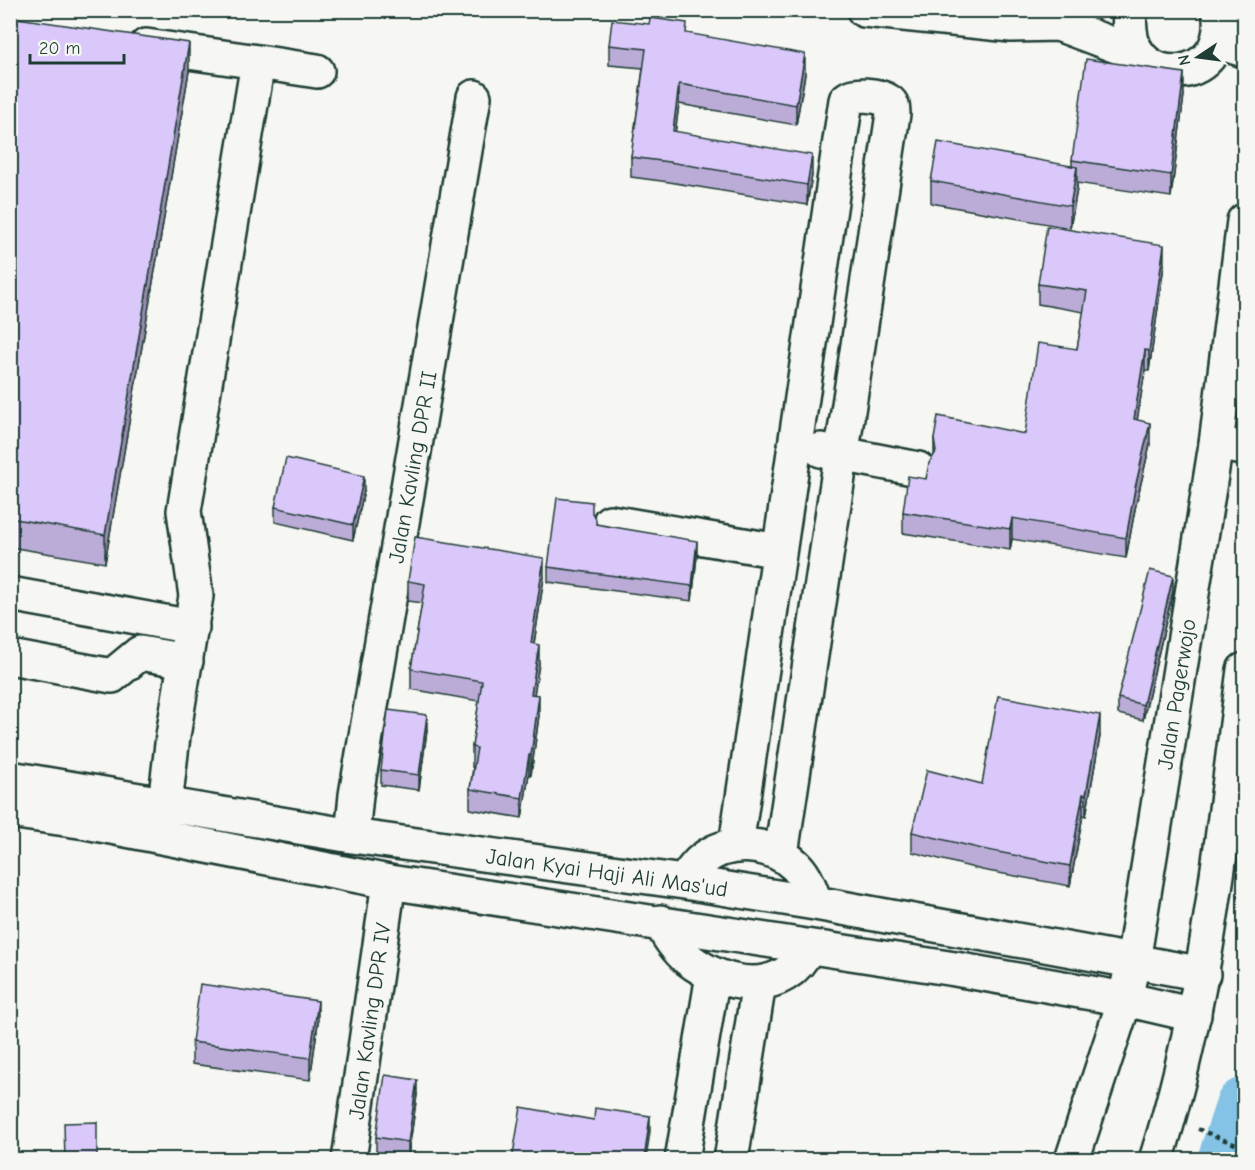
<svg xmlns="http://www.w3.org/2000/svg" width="1255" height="1170" font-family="'Comic Neue',sans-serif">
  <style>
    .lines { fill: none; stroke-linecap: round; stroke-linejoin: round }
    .river { stroke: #84c3e5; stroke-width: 57 }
    .minor-casing { stroke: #1f3d34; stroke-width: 38 }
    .major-casing { stroke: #1f3d34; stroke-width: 38 }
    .path { stroke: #1f3d34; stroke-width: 4; stroke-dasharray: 4.5 4.5; stroke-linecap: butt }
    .minor { stroke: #f6f6f2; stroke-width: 33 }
    .major { stroke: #f6f6f2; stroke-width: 33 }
    .wall { fill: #bbacd7; stroke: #1f3d34; stroke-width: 1.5 }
    .shaded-wall { fill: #998caf; stroke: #1f3d34; stroke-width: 1.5 }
    .building { fill: #dac8fa; stroke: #1f3d34; stroke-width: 1.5 }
    .labels { text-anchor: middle; stroke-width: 6; stroke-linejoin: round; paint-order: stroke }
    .street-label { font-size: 22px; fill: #1f3d34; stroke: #f6f6f2 }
  </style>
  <rect width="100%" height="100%" fill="#f6f6f2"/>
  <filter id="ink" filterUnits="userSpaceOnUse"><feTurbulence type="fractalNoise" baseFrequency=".0167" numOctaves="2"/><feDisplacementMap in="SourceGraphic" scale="12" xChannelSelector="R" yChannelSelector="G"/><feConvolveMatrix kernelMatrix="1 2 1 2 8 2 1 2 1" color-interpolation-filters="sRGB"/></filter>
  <g filter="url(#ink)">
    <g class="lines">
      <path class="river" d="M 1226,1160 L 1244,1106"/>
      <defs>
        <path id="minor" d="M 864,10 L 1011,25 L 1058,24 L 1138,54
          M 1131,10 C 1129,17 1129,22 1130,29 C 1133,91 1232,86 1219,10
          M 1218,42 L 1244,50
          M 146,46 L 258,62 L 184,511 L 196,596 L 173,736 L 165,804 L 159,826
          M 258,62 L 317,71
          M 1216,444 L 1244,448
          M 821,450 L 918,469
          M 610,522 L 779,551
          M 10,594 L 192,627
          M 10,657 L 112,676 L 140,653 L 186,661
          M 10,778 L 352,836 L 684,882 L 815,903 L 1203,974
          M 10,811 L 86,822 L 389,882 L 955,969 L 1125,999 L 1194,1015
          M 352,836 L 356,795 L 474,97
          M 736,845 L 846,100 C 853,92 879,95 888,101 C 893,104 893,109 893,114 L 781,854
          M 684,882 C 689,875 695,865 702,860 C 729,838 772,842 796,866 C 806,876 811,890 815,903
          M 660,922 C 668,936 676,949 688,959 C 726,989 785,997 808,947
          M 349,1160 L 389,882
          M 682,1160 L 713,975
          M 731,1160 L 759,983"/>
        <path id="major" d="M 1072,1160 L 1125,999 L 1133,962 L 1216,444 L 1244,221
          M 1156,1160 C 1207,1001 1222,835 1244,670"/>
      </defs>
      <use href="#minor" class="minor-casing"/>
      <use href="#major" class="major-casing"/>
      <path class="path" d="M 1198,1129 L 1244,1148"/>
      <use href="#minor" class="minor"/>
      <use href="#major" class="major"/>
    </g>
    <path class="wall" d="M 10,17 L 189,71 L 105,563 L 10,547 Z
      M 687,34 L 805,74 L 796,125 L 679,104 L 675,132 L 812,175 L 807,205 L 669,182 L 631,177 L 631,157 L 643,68 L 609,65 L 609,45 Z
      M 1184,95 L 1171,197 L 1077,183 L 1077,189 L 1070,228 L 931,203 L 931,181 L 1072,166 L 1072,160 Z
      M 1164,265 L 1149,371 L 1145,371 L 1137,420 L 1150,444 L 1135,509 L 1126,558 L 1012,539 L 1010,550 L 903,533 L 903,512 L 926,479 L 934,456 L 934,439 L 1025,434 L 1077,349 L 1084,312 L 1038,304 L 1038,284 Z
      M 364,491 L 353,540 L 275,522 L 275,507 Z
      M 592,513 L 596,524 L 697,556 L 692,601 L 548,582 L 548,567 Z
      M 544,577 L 534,644 L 539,664 L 534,694 L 539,715 L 531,775 L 529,774 L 522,818 L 470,809 L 470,789 L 473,767 L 472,767 L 472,747 L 479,701 L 411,689 L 411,669 L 422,603 L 408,601 L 408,581 Z
      M 1173,591 L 1143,720 L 1118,714 L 1118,698 Z
      M 427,730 L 419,790 L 381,785 L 381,770 Z
      M 1100,736 L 1086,816 L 1083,815 L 1070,886 L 982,870 L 912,852 L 912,832 L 982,784 Z
      M 318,1023 L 310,1080 L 192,1064 L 192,1042 Z
      M 417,1095 L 408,1157 L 376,1152 L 376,1137 Z"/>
    <path class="shaded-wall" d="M 189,43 L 189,71 L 105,563 L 105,535 Z
      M 805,54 L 805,74 L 796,125 L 796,105 Z
      M 1184,73 L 1184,95 L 1171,197 L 1171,175 Z
      M 679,84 L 679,104 L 673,151 L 673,131 Z
      M 812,155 L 812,175 L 807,205 L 807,185 Z
      M 1077,167 L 1077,189 L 1070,228 L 1070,206 Z
      M 1164,245 L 1164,265 L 1149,371 L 1149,351 Z
      M 1145,350 L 1145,371 L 1134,440 L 1134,419 Z
      M 1150,423 L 1150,444 L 1135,509 L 1126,558 L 1126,538 L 1135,488 Z
      M 364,476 L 364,491 L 353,540 L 353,525 Z
      M 1012,518 L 1012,539 L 1010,550 L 1010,529 Z
      M 697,541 L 697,556 L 692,601 L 692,586 Z
      M 544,558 L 544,577 L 531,663 L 531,643 Z
      M 1173,576 L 1173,591 L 1143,720 L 1143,705 Z
      M 539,645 L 539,664 L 531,714 L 531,694 Z
      M 539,695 L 539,715 L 531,775 L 531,755 Z
      M 427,715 L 427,730 L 419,790 L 419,775 Z
      M 1100,715 L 1100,736 L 1086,816 L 1086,795 Z
      M 529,755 L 529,774 L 522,818 L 522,798 Z
      M 1083,794 L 1083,815 L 1070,886 L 1070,866 Z
      M 318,1001 L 318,1023 L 310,1080 L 310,1058 Z
      M 417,1080 L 417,1095 L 408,1157 L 408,1142 Z
      M 650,1116 L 650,1131 L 646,1160 L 644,1160 Z"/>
    <path class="building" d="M 10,17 L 189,43 L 105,535 L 10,518 Z
      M 650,18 L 687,23 L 686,33 L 805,54 L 796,105 L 679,84 L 673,131 L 812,155 L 807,185 L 669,162 L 631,157 L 646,49 L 609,45 L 612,20 L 649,24 Z
      M 1086,59 L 1184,73 L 1171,175 L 1072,160 Z
      M 938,142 L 1077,167 L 1070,206 L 931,181 Z
      M 1047,226 L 1164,245 L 1149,351 L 1145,350 L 1134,419 L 1150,423 L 1135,488 L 1126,538 L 1012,518 L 1010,529 L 903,512 L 908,476 L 926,479 L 929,463 L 936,452 L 934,439 L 938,416 L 1025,434 L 1038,343 L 1077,349 L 1087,291 L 1038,284 Z
      M 286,458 L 364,476 L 353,525 L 275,507 Z
      M 557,498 L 592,502 L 592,513 L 596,519 L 596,524 L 697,541 L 692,586 L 548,567 Z
      M 415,537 L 544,558 L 531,643 L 539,645 L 531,694 L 539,695 L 531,755 L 529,755 L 522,798 L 470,789 L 477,748 L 472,747 L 482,681 L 411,669 L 425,584 L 408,581 Z
      M 1150,570 L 1173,576 L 1143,705 L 1118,698 Z
      M 998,696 L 1100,715 L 1086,795 L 1083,794 L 1070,866 L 982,849 L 912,832 L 927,770 L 982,784 Z
      M 388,710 L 427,715 L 419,775 L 381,770 Z
      M 200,984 L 318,1001 L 310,1058 L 192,1042 Z
      M 385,1075 L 417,1080 L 408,1142 L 376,1137 Z
      M 521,1107 L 594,1120 L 595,1108 L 650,1116 L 644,1160 L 512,1160 Z
      M 97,1122 L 97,1160 L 65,1160 L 64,1123 Z"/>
  </g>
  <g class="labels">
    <g class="street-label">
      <text transform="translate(412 467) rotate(-80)" y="8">Jalan Kavling DPR II</text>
      <text transform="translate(1176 694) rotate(-81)" y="8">Jalan Pagerwojo</text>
      <text transform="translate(607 872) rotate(8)" y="8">Jalan Kyai Haji Ali Mas'ud</text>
      <text transform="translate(369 1021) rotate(-82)" y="8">Jalan Kavling DPR IV</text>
    </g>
  </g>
  <rect width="1255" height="1170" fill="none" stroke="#f6f6f2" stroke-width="36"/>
  <rect x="18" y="18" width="1219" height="1134" fill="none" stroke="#1f3d34" stroke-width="2" filter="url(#ink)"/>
  <g transform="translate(1198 57) rotate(257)" stroke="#f6f6f2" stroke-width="4.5" paint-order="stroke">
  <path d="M0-4.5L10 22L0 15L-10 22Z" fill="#1f3d34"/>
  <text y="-9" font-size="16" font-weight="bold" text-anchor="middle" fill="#1f3d34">N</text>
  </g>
  <path d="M30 54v9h94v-9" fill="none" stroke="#1f3d34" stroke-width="3"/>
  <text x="39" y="54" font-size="18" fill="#1f3d34" stroke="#f6f6f2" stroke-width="4.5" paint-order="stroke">20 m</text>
</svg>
